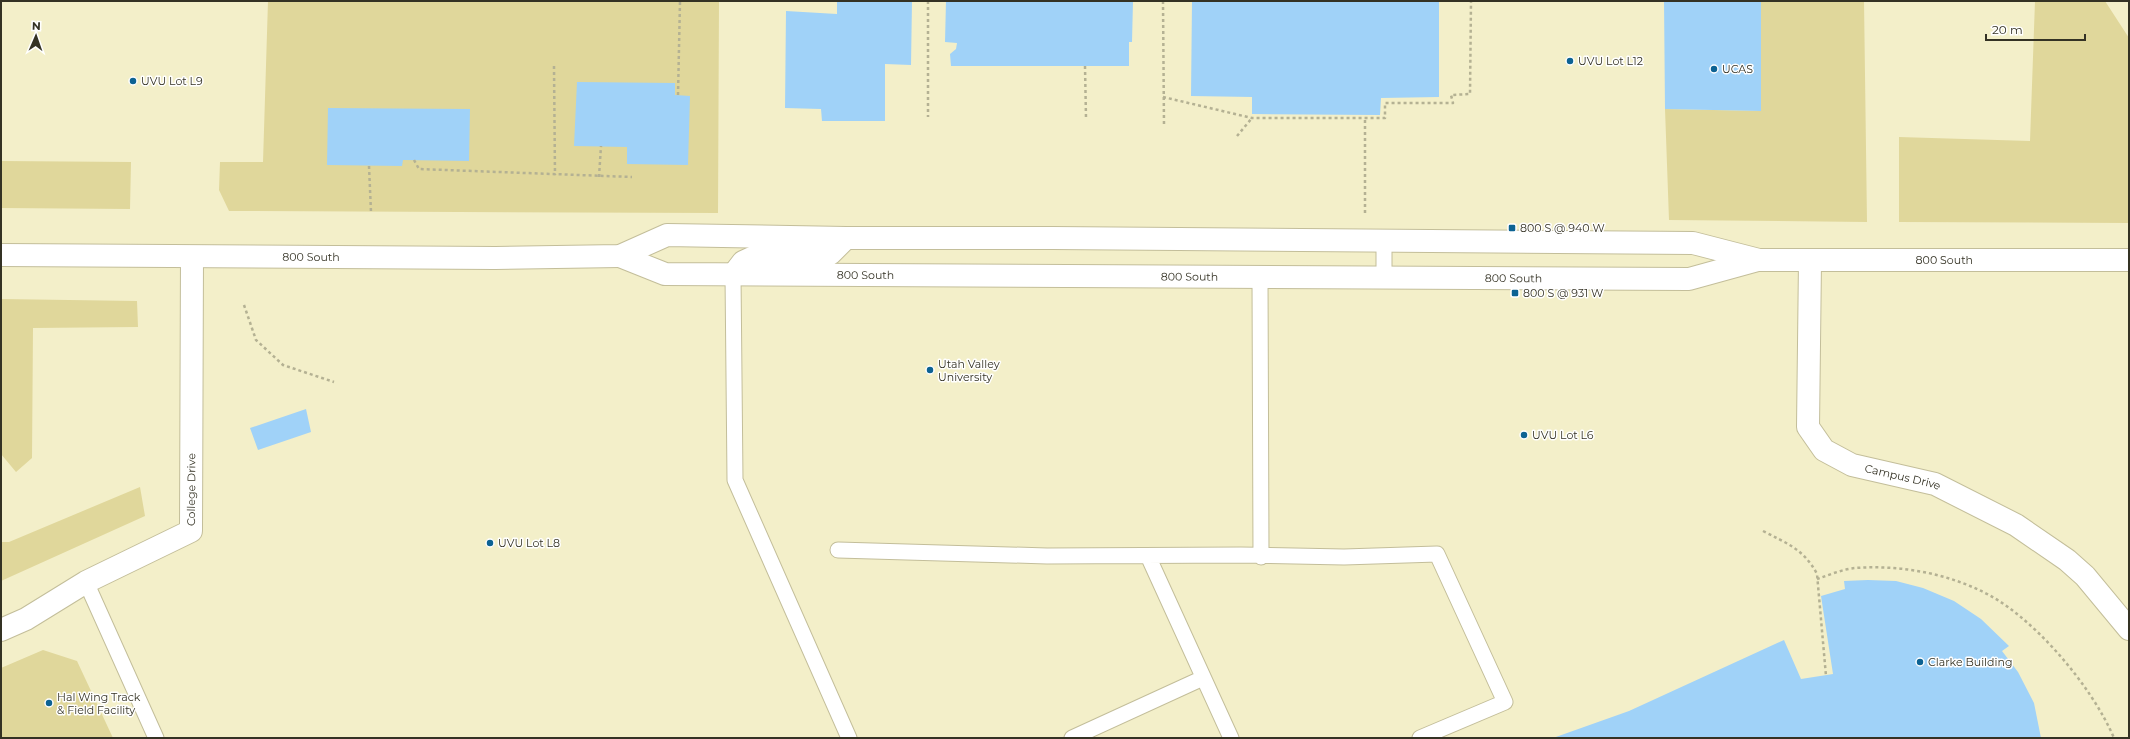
<svg xmlns="http://www.w3.org/2000/svg" width="2130" height="739" font-family="Montserrat,sans-serif">
  <style>
    .green { fill: #e0d79b }
    .building { fill: #a0d2f8 }
    .lines { fill: none; stroke-linecap: round; stroke-linejoin: round }
    .lane-casing { stroke: #c3be9a; stroke-width: 17 }
    .secondary-casing { stroke: #c3be9a; stroke-width: 24 }
    .path { stroke: #b4b193; stroke-width: 2.5; stroke-dasharray: 3 3; stroke-linecap: butt }
    .lane { stroke: #fff; stroke-width: 15 }
    .secondary { stroke: #fff; stroke-width: 22 }
    .poi-dot { fill: #0c6293; stroke: #fff; stroke-width: 1.5 }
    .labels { text-anchor: middle; stroke-width: 3; stroke-linejoin: round; paint-order: stroke }
    .poi-label { font-size: 11px; fill: #343224; stroke: #fff; text-anchor: start }
    .street-label { font-size: 11px; fill: #343224; stroke: #fff }
  </style>
  <rect width="100%" height="100%" fill="#f3efc9"/>
  <path class="green" d="M 268,1 L 719,1 L 718,213 L 229,211 L 219,190 L 220,162 L 263,162 Z
    M 1760,1 L 1864,1 L 1867,222 L 1669,220 L 1665,109 L 1761,111 Z
    M 2035,1 L 2105,1 L 2129,38 L 2129,223 L 1899,222 L 1899,137 L 2030,141 Z
    M 1,161 L 131,162 L 130,209 L 1,208 Z
    M 1,299 L 137,301 L 138,327 L 33,328 L 32,458 L 16,472 L 1,454 Z
    M 140,487 L 145,516 L 1,581 L 1,542 L 9,542 Z
    M 43,650 L 77,661 L 113,738 L 1,738 L 1,668 Z"/>
  <path class="building" d="M 837,1 L 912,1 L 911,65 L 885,64 L 885,121 L 822,121 L 821,109 L 785,108 L 786,11 L 837,14 Z
    M 946,1 L 1133,1 L 1132,42 L 1129,42 L 1129,66 L 951,66 L 950,54 L 956,49 L 957,43 L 945,42 Z
    M 1192,1 L 1439,1 L 1439,97 L 1381,98 L 1380,115 L 1252,114 L 1252,97 L 1191,96 Z
    M 1664,1 L 1761,1 L 1761,111 L 1665,109 Z
    M 577,82 L 675,83 L 675,95 L 690,96 L 688,165 L 627,164 L 627,147 L 574,146 Z
    M 328,108 L 470,109 L 469,161 L 403,160 L 402,166 L 327,165 Z
    M 306,409 L 311,432 L 258,450 L 250,428 Z
    M 1868,580 L 1896,581 L 1923,588 L 1954,601 L 1981,619 L 2009,646 L 2002,651 L 2018,672 L 2034,703 L 2041,738 L 1553,738 L 1629,711 L 1784,640 L 1801,679 L 1833,674 L 1821,596 L 1845,589 L 1844,581 Z"/>
  <g class="lines">
    <defs>
      <path id="lane" d="M 733,275 L 735,480 L 849,738
        M 1260,278 L 1261,557
        M 1384,278 L 1384,241
        M 838,550 L 1047,556 L 1241,555 L 1344,557 L 1437,554 L 1505,702 L 1420,738
        M 1148,556 L 1231,738
        M 86,582 L 156,738
        M 1072,738 L 1203,678"/>
      <g id="secondary">
        <path id="s1" d="M 1,255 L 495,258 L 620,256 L 667,235 L 846,238 L 1053,238 L 1693,243 L 1759,260 L 2129,260"/>
        <path id="s2" d="M 620,256 L 665,274 L 1689,279 L 1758,260"/>
        <path id="s3" d="M 1810,261 L 1808,427 L 1824,450 L 1852,465 L 1935,484 L 2016,525 L 2067,560 L 2085,576 L 2129,629"/>
        <path d="M 733,275 L 743,262 L 756,256 L 830,254 L 846,238"/>
        <path id="s4" d="M 1,630 L 26,619 L 86,582 L 191,531 L 192,257"/>
      </g>
    </defs>
    <use href="#lane" class="lane-casing"/>
    <use href="#secondary" class="secondary-casing"/>
    <path class="path" d="M 928,1 L 928,117
      M 1163,1 L 1164,125
      M 554,66 L 555,175
      M 1085,66 L 1086,118
      M 678,95 L 680,1
      M 1163,97 L 1252,118 L 1385,118 L 1385,103 L 1453,103 L 1451,95 L 1470,94 L 1471,1
      M 1237,136 L 1252,118
      M 414,160 L 419,169 L 632,177
      M 369,166 L 371,212
      M 599,177 L 601,146
      M 1365,213 L 1365,118
      M 244,305 L 256,340 L 283,365 L 334,382
      M 1763,531 C 1786,543 1804,549 1817,574 L 1826,676
      M 1817,579 C 1829,575 1843,569 1855,568 C 1897,565 1941,572 1979,590 C 2031,613 2092,686 2114,738"/>
    <use href="#lane" class="lane"/>
    <use href="#secondary" class="secondary"/>
  </g>
  <g class="poi-dot">
    <circle cx="1570" cy="61" r="4"/>
    <circle cx="1714" cy="69" r="4"/>
    <circle cx="133" cy="81" r="4"/>
    <rect x="1508" y="224" width="8" height="8" rx="2"/>
    <rect x="1511" y="289" width="8" height="8" rx="2"/>
    <circle cx="930" cy="370" r="4"/>
    <circle cx="1524" cy="435" r="4"/>
    <circle cx="490" cy="543" r="4"/>
    <circle cx="1920" cy="662" r="4"/>
    <circle cx="49" cy="703" r="4"/>
  </g>
  <g class="labels">
    <g class="poi-label">
      <text x="1578" y="65">UVU Lot L12</text>
      <text x="1722" y="73">UCAS</text>
      <text x="141" y="85">UVU Lot L9</text>
      <text x="1520" y="232">800 S @ 940 W</text>
      <text x="1523" y="297">800 S @ 931 W</text>
      <text x="938" y="368">Utah Valley<tspan x="938" dy="13">University</tspan></text>
      <text x="1532" y="439">UVU Lot L6</text>
      <text x="498" y="547">UVU Lot L8</text>
      <text x="1928" y="666">Clarke Building</text>
      <text x="57" y="701">Hal Wing Track<tspan x="57" dy="13">&amp; Field Facility</tspan></text>
    </g>
    <g class="street-label">
      <text dy="4" stroke="none"><textPath href="#s1" startOffset="310">800 South</textPath></text>
      <text dy="4" stroke="none"><textPath href="#s1" startOffset="1950">800 South</textPath></text>
      <text dy="4" stroke="none"><textPath href="#s2" startOffset="249">800 South</textPath></text>
      <text dy="4" stroke="none"><textPath href="#s2" startOffset="573">800 South</textPath></text>
      <text dy="4" stroke="none"><textPath href="#s2" startOffset="897">800 South</textPath></text>
      <text dy="4" stroke="none"><textPath href="#s3" startOffset="278">Campus Drive</textPath></text>
      <text dy="4" stroke="none"><textPath href="#s4" startOffset="256">College Drive</textPath></text>
    </g>
  </g>
  <rect width="2130" height="739" fill="none" stroke="#343224" stroke-width="4"/>
  <g transform="translate(36 36) rotate(2)" stroke="#ffffff" stroke-width="3" paint-order="stroke">
  <path d="M0-3L7 15L0 10L-7 15Z" fill="#343224"/>
  <text y="-6" font-size="11" font-weight="bold" text-anchor="middle" fill="#343224">N</text>
  </g>
  <path d="M1986 34v6h99v-6" fill="none" stroke="#343224" stroke-width="2"/>
  <text x="1992" y="34" font-size="12" fill="#343224" stroke="#ffffff" stroke-width="3" paint-order="stroke">20 m</text>
</svg>
